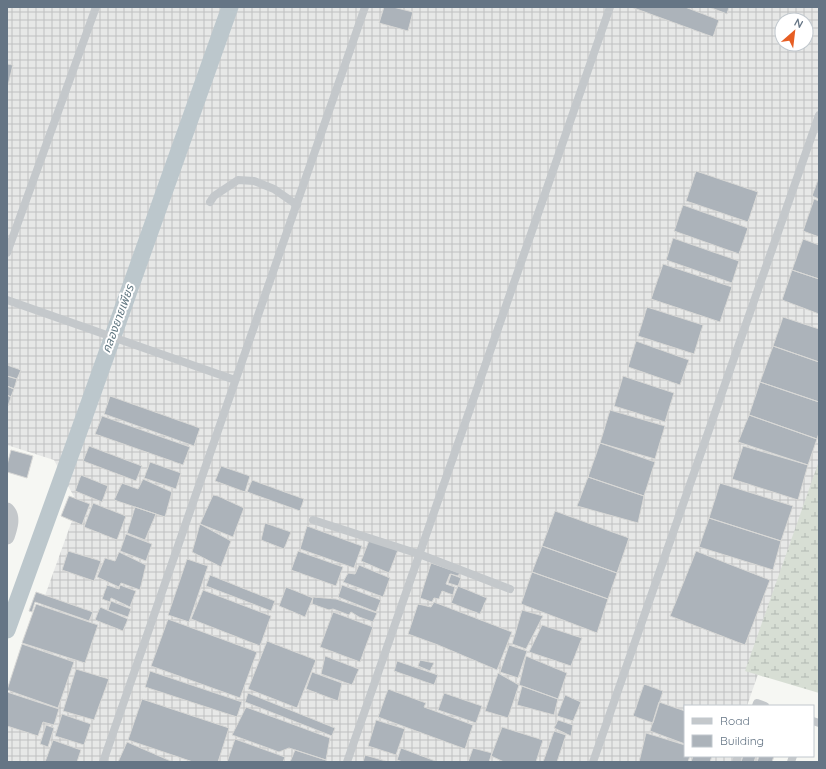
<svg xmlns="http://www.w3.org/2000/svg" width="826" height="769" font-family="Quicksand,'Noto Sans Thai',sans-serif">
  <style>
    .industrial { fill: url(#industrial-grid); fill-rule: evenodd }
    .wetland { fill: url(#wetland-marsh) }
    .lines { fill: none; stroke-linecap: round; stroke-linejoin: round }
    .canal { stroke: #bcc7cc; stroke-width: 17 }
    .building { fill: #acb3ba; stroke: #d8d8d6 }
    .lane { stroke: #c4c8cb; stroke-width: 8 }
    .street { stroke: #c4c8cb; stroke-width: 15 }
    .labels { text-anchor: middle; stroke-width: 4; stroke-linejoin: round; paint-order: stroke }
    .water-label { font-size: 12px; font-style: italic; fill: #617781; stroke: #fff }
  </style>
  <defs>
    <pattern id="industrial-grid" width="8" height="8" patternUnits="userSpaceOnUse"><rect width="8" height="8" fill="#e7e8e7"/><path d="M0 4h8M4 0v8" fill="none" stroke="#bfc1c1"/></pattern>
    <pattern id="wetland-marsh" width="20" height="14" patternUnits="userSpaceOnUse"><rect width="20" height="14" fill="#d7ded4"/><path d="M1 5h8M5 5V1M11 12h8M15 12V8" fill="none" stroke="#b2b9b2"/></pattern>
  </defs>
  <rect width="100%" height="100%" fill="#f6f7f3"/>
  <path class="industrial" d="M 7,7 L 819,7 L 819,497 L 747,706 L 685,706 L 685,756 L 756,756 L 776,762 L 7,762 L 7,701 L 78,504 L 54,460 L 7,445 ZM 782,20 L 806,20 L 806,44 L 782,44 Z"/>
  <path class="wetland" d="M 819,461 L 819,693 L 745,671 Z"/>
  <g class="lines">
    <path class="canal" d="M 7,630 L 87,409 L 230,7"/>
  </g>
  <path class="building" d="M 384,7 L 393,7 L 413,12 L 408,31 L 379,23 Z
    M 631,7 L 685,7 L 719,20 L 713,37 Z
    M 709,7 L 729,7 L 727,14 Z
    M 7,64 L 13,65 L 8,85 L 7,84 Z
    M 696,171 L 758,192 L 748,222 L 686,201 Z
    M 819,177 L 819,199 L 812,196 Z
    M 814,199 L 819,201 L 819,237 L 803,231 Z
    M 683,205 L 748,228 L 739,254 L 674,231 Z
    M 673,238 L 739,261 L 732,283 L 666,260 Z
    M 803,239 L 819,245 L 819,279 L 792,270 Z
    M 663,264 L 732,287 L 720,322 L 651,299 Z
    M 792,270 L 819,279 L 819,314 L 782,300 Z
    M 647,307 L 703,325 L 694,354 L 638,336 Z
    M 783,317 L 819,329 L 819,362 L 773,346 Z
    M 636,341 L 689,360 L 680,385 L 628,367 Z
    M 773,346 L 819,362 L 819,402 L 760,382 Z
    M 7,365 L 21,370 L 17,379 L 7,376 Z
    M 7,376 L 17,379 L 14,389 L 7,386 Z
    M 623,376 L 674,393 L 665,422 L 614,406 Z
    M 760,382 L 819,402 L 819,433 L 817,439 L 749,415 Z
    M 7,386 L 14,389 L 11,397 L 7,395 Z
    M 7,395 L 11,397 L 8,406 L 7,406 Z
    M 110,396 L 200,428 L 194,446 L 104,414 Z
    M 610,410 L 665,426 L 655,459 L 600,443 Z
    M 749,415 L 817,439 L 808,465 L 738,442 Z
    M 102,416 L 190,447 L 183,465 L 95,434 Z
    M 600,443 L 655,462 L 644,496 L 588,477 Z
    M 89,446 L 142,466 L 136,481 L 83,461 Z
    M 743,446 L 808,465 L 798,500 L 732,479 Z
    M 11,450 L 33,456 L 27,478 L 7,472 L 7,465 Z
    M 150,462 L 181,473 L 176,489 L 144,478 Z
    M 221,466 L 250,476 L 245,492 L 215,481 Z
    M 81,475 L 108,486 L 102,502 L 75,491 Z
    M 588,477 L 644,496 L 638,523 L 577,506 Z
    M 143,479 L 172,492 L 165,517 L 114,500 L 122,483 L 138,489 Z
    M 252,480 L 304,499 L 300,511 L 247,492 Z
    M 720,483 L 793,506 L 781,541 L 709,518 Z
    M 213,495 L 218,496 L 244,508 L 233,537 L 200,524 Z
    M 69,496 L 90,504 L 82,525 L 61,516 Z
    M 93,503 L 126,516 L 117,540 L 84,527 Z
    M 135,507 L 156,514 L 145,540 L 127,533 Z
    M 555,511 L 629,538 L 617,573 L 542,546 Z
    M 709,518 L 781,541 L 773,570 L 699,547 Z
    M 265,523 L 291,532 L 284,549 L 261,540 Z
    M 200,524 L 231,541 L 221,567 L 192,552 Z
    M 307,526 L 362,546 L 354,568 L 300,549 Z
    M 126,534 L 152,544 L 146,561 L 120,551 Z
    M 370,538 L 398,550 L 389,573 L 361,561 Z
    M 542,546 L 617,573 L 608,599 L 532,572 Z
    M 68,551 L 101,561 L 94,581 L 62,570 Z
    M 298,551 L 343,567 L 336,586 L 291,570 Z
    M 696,551 L 770,580 L 745,645 L 670,616 Z
    M 119,552 L 146,565 L 140,590 L 121,583 L 119,587 L 97,577 L 105,558 L 115,561 Z
    M 187,559 L 208,566 L 189,622 L 168,615 Z
    M 431,563 L 460,573 L 458,576 L 450,574 L 446,584 L 455,587 L 453,595 L 442,591 L 439,599 L 434,598 L 432,602 L 420,598 Z
    M 359,565 L 390,578 L 383,597 L 343,582 L 348,573 L 355,574 Z
    M 532,572 L 608,599 L 597,633 L 521,604 Z
    M 451,574 L 461,578 L 458,586 L 448,583 Z
    M 210,575 L 275,601 L 271,611 L 206,586 Z
    M 107,585 L 119,589 L 120,585 L 136,591 L 130,607 L 111,598 L 110,602 L 102,599 Z
    M 342,585 L 381,600 L 376,612 L 338,597 Z
    M 458,586 L 487,598 L 480,614 L 451,603 Z
    M 286,587 L 313,598 L 305,617 L 279,606 Z
    M 203,590 L 271,616 L 260,646 L 191,619 Z
    M 36,592 L 93,612 L 89,621 L 35,602 L 32,612 L 29,611 Z
    M 313,597 L 336,599 L 377,613 L 373,622 L 359,617 L 351,612 L 349,615 L 333,609 L 329,610 L 312,604 Z
    M 111,601 L 131,609 L 128,617 L 108,610 Z
    M 434,602 L 512,632 L 497,670 L 438,645 L 408,634 L 418,604 L 431,607 Z
    M 36,604 L 98,625 L 85,663 L 22,643 Z
    M 100,607 L 128,619 L 123,631 L 95,620 Z
    M 522,610 L 543,616 L 526,649 L 512,644 Z
    M 333,612 L 373,627 L 360,662 L 320,647 Z
    M 168,619 L 257,652 L 240,698 L 151,666 Z
    M 542,625 L 582,638 L 571,666 L 529,652 Z
    M 267,641 L 316,660 L 297,708 L 248,689 Z
    M 22,644 L 74,662 L 58,708 L 7,690 Z
    M 509,645 L 527,651 L 518,678 L 500,672 Z
    M 325,656 L 359,669 L 352,685 L 321,674 Z
    M 526,656 L 567,673 L 558,699 L 519,685 Z
    M 420,660 L 434,663 L 430,671 L 418,666 Z
    M 397,661 L 438,675 L 434,685 L 394,671 Z
    M 76,669 L 109,679 L 94,720 L 63,711 Z
    M 150,671 L 242,702 L 237,717 L 145,687 Z
    M 312,672 L 342,683 L 338,701 L 306,689 Z
    M 498,673 L 519,685 L 508,718 L 485,711 Z
    M 644,684 L 663,691 L 653,723 L 633,716 Z
    M 522,686 L 558,699 L 554,715 L 517,705 Z
    M 388,689 L 426,703 L 424,707 L 473,725 L 465,749 L 378,717 Z
    M 7,692 L 59,709 L 54,725 L 43,722 L 38,736 L 7,726 Z
    M 248,693 L 335,728 L 332,736 L 245,702 Z
    M 444,693 L 482,706 L 476,723 L 438,710 Z
    M 565,695 L 581,702 L 573,721 L 557,716 Z
    M 142,699 L 229,728 L 218,762 L 193,762 L 128,740 Z
    M 659,702 L 685,711 L 685,744 L 650,731 Z
    M 246,707 L 330,738 L 326,760 L 289,748 L 279,752 L 232,735 Z
    M 62,714 L 91,724 L 84,745 L 55,736 Z
    M 376,720 L 405,729 L 396,755 L 368,746 Z
    M 558,720 L 573,725 L 571,736 L 554,728 Z
    M 46,725 L 54,728 L 48,747 L 40,744 Z
    M 502,727 L 543,740 L 536,762 L 504,762 L 491,756 Z
    M 554,731 L 566,735 L 557,762 L 543,762 Z
    M 646,733 L 685,745 L 685,756 L 690,756 L 688,762 L 639,762 Z
    M 235,739 L 285,757 L 283,762 L 227,762 Z
    M 53,740 L 81,750 L 77,762 L 45,762 Z
    M 127,742 L 173,762 L 118,762 Z
    M 401,748 L 438,762 L 403,762 L 397,760 Z
    M 473,748 L 492,753 L 489,762 L 468,762 Z
    M 295,750 L 326,760 L 327,761 L 326,762 L 290,762 Z
    M 365,755 L 389,762 L 363,762 Z
    M 693,756 L 712,756 L 710,762 L 691,762 Z
    M 743,756 L 756,756 L 754,762 L 741,762 Z
    M 759,756 L 774,756 L 772,762 L 757,762 Z"/>
  <g class="lines">
    <path class="lane" d="M 210,202 L 214,196 L 238,180 L 254,181 L 274,189 L 297,205
      M 7,253 L 96,7
      M 7,300 L 235,380
      M 313,520 L 419,554 L 510,589
      M 756,706 L 757,703 L 765,706
      M 813,721 L 819,723
      M 103,762 L 365,7
      M 347,762 L 610,7
      M 593,762 L 819,115
      M 736,762 L 738,756
      M 791,762 L 793,756"/>
    <path class="street" d="M 7,510 C 14,517 10,528 7,537"/>
  </g>
  <g class="labels">
    <g class="water-label">
      <text transform="translate(118 319) rotate(-70)" y="4">คลองยายเพียร</text>
    </g>
  </g>
  <rect width="826" height="769" fill="none" stroke="#657585" stroke-width="16"/>
  <rect x="684" y="705" width="130" height="52" fill="#ffffff" stroke="#c1c8ce"/>
  <rect x="692" y="718" width="20" height="6" fill="#c4c8cb" stroke="#c1c8ce"/>
  <text x="720" y="725" font-size="12" fill="#657585">Road</text>
  <rect x="692" y="735" width="20" height="12" fill="#acb3ba" stroke="#c1c8ce"/>
  <text x="720" y="745" font-size="12" fill="#657585">Building</text>
  <g transform="translate(794 32) rotate(28)"><circle r="19" fill="#ffffff" stroke="#c1c8ce"/>
  <path d="M0-3L7 15L0 10L-7 15Z" fill="#e65e24"/>
  <text y="-6" font-size="11" font-weight="bold" text-anchor="middle" fill="#657585">N</text>
  </g>
</svg>
